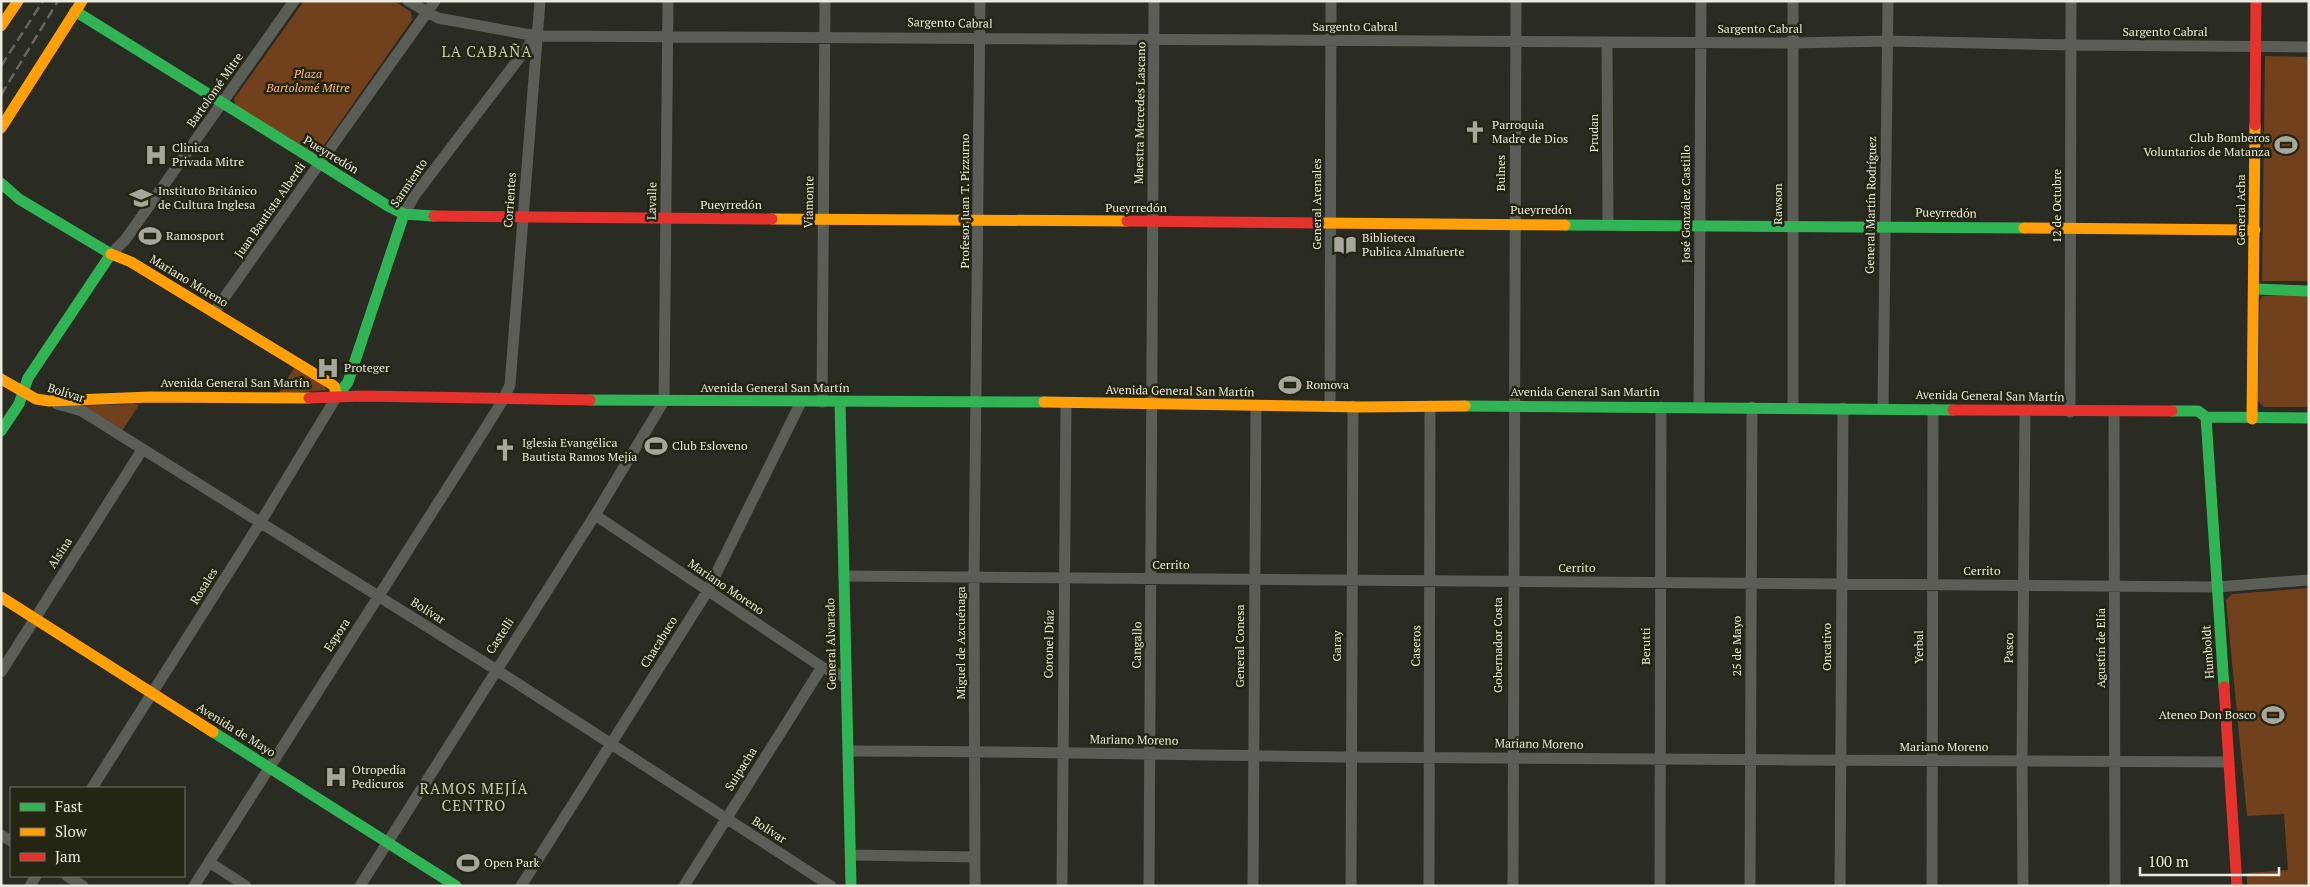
<svg xmlns="http://www.w3.org/2000/svg" width="2310" height="887" font-family="'PT Serif',serif">
  <style>
    .green { fill: #71411d }
    .lines { fill: none; stroke-linecap: round; stroke-linejoin: round }
    .street { stroke: #5b5e56; stroke-width: 11 }
    .fast { stroke: #30b455; stroke-width: 11 }
    .slow { stroke: #ff9f0a; stroke-width: 11 }
    .jam { stroke: #e5322d; stroke-width: 11 }
    .rail { stroke: #65675f; stroke-width: 2.5; stroke-dasharray: 10 5; stroke-linecap: butt }
    .labels { text-anchor: middle; stroke-width: 5; stroke-linejoin: round; paint-order: stroke }
    .street-label { font-size: 12px; fill: #eaeadf; stroke: #252514 }
    .park-label { font-size: 12px; font-style: italic; fill: #feb88c; stroke: #252514 }
    .poi-label { font-size: 12px; fill: #eaeadf; stroke: #252514; text-anchor: start }
    .quarter-label { font-size: 15px; letter-spacing: 1px; fill: #cbccb7; stroke: #252514 }
  </style>
  <rect width="100%" height="100%" fill="#2a2b22"/>
  <path class="green" d="M 304,1 L 394,1 L 411,12 L 412,20 L 320,151 L 313,153 L 236,106 L 234,99 Z
    M 2265,56 L 2309,57 L 2309,281 L 2262,281 Z
    M 2309,294 L 2309,407 L 2264,407 L 2258,401 L 2260,301 L 2262,296 Z
    M 294,368 L 322,384 L 327,390 L 278,394 Z
    M 132,404 L 139,405 L 122,431 L 82,406 Z
    M 2309,588 L 2309,886 L 2247,886 L 2247,873 L 2288,870 L 2284,814 L 2247,816 L 2226,600 L 2232,594 Z"/>
  <g class="lines">
    <path class="street" d="M 408,1 L 438,18 L 536,36 L 1792,43 L 1888,41 L 2071,45 L 2309,47
      M 1607,42 L 1608,224
      M 404,214 L 415,195 L 536,36
      M 111,254 L 125,240 L 294,1
      M 214,312 L 435,1
      M 822,402 L 825,1
      M 57,404 L 82,411 L 117,433 L 495,669 L 831,886
      M 1330,406 L 1331,1
      M 1699,407 L 1701,1
      M 1793,407 L 1793,1
      M 1883,408 L 1888,1
      M 2114,411 L 2115,886
      M 2070,412 L 2071,1
      M 595,515 L 822,667 L 845,677
      M 844,576 L 2217,587 L 2309,580
      M 1,672 L 142,450
      M 849,751 C 1015,751 1182,755 1348,757 C 1642,760 1935,760 2229,762
      M 92,788 L 260,523 L 337,396
      M 1,835 L 11,841
      M 851,855 L 975,857
      M 209,862 L 246,886
      M 67,876 L 83,886
      M 30,886 L 36,876
      M 194,886 L 466,459 L 503,400 L 510,385 L 540,1
      M 360,886 L 595,515 L 664,401 L 668,1
      M 521,886 L 707,592 L 801,402
      M 684,886 L 822,667
      M 975,886 L 974,578 L 980,1
      M 1062,886 L 1066,403
      M 1149,886 L 1154,1
      M 1253,886 L 1256,406
      M 1351,886 L 1353,406
      M 1429,886 L 1430,406
      M 1513,886 L 1516,1
      M 1660,886 L 1661,407
      M 1750,886 L 1752,407
      M 1840,886 L 1843,408
      M 1932,886 L 1933,409
      M 2023,886 L 2022,761 L 2025,411"/>
    <path class="fast" d="M 75,11 L 388,206 L 404,214 L 434,216
      M 1,183 L 19,199 L 111,254 L 28,378 L 19,404 L 1,431
      M 1565,225 L 2024,228
      M 2255,289 L 2309,291
      M 337,396 L 348,382 L 404,214
      M 590,400 L 1044,402
      M 840,402 L 851,886
      M 1465,406 L 1953,410
      M 2172,411 L 2198,411 L 2206,417 L 2309,418
      M 2206,417 L 2224,687
      M 213,732 L 456,886"/>
    <path class="slow" d="M 1,26 L 18,1
      M 1,128 L 82,1
      M 772,219 L 1127,221
      M 1319,223 L 1565,225
      M 2024,228 L 2255,230
      M 111,254 L 131,262 L 328,382 L 334,386 L 337,396
      M 1,379 L 36,399 L 49,401 L 150,397 L 309,398
      M 1044,402 L 1361,407 L 1465,406
      M 2252,419 L 2255,125
      M 1,597 L 213,732"/>
    <path class="jam" d="M 2255,125 L 2256,1
      M 434,216 L 772,219
      M 1127,221 L 1319,223
      M 309,398 L 362,396 L 590,400
      M 1953,410 L 2172,411
      M 2224,687 L 2237,886"/>
    <path class="rail" d="M 1,66 L 43,1
      M 1,95 L 58,1"/>
  </g>
  <defs>
    <symbol id="church-bare" viewBox="-9 -9 18 18"><path d="M-1.2-6h2.4v3.5h3.3v2.4h-3.3V6h-2.4V-.1h-3.3v-2.4h3.3Z" fill="#a7a79d" stroke="#252514" stroke-width="2.5" paint-order="stroke"/></symbol>
    <symbol id="stadium-bare" viewBox="-9 -9 18 18"><path d="M0-5a6.5 5 0 1 0 0 10a6.5 5 0 1 0 0-10ZM-3.5-1.8h7v3.6h-7Z" fill="#a7a79d" stroke="#252514" stroke-width="2.5" paint-order="stroke"/></symbol>
    <symbol id="hospital-bare" viewBox="-9 -9 18 18"><path d="M-5-5h3v3.5h4V-5h3V5h-3V1.5h-4V5h-3Z" fill="#a7a79d" stroke="#252514" stroke-width="2.5" paint-order="stroke"/></symbol>
    <symbol id="university-bare" viewBox="-9 -9 18 18"><path d="M0-5L7-2L0 1L-7-2ZM-4 1L0 2.5L4 1V4Q0 6-4 4Z" fill="#a7a79d" stroke="#252514" stroke-width="2.5" paint-order="stroke"/></symbol>
    <symbol id="library-bare" viewBox="-9 -9 18 18"><path d="M-6-4Q-3-5.5-.7-3.5V5Q-3 3-6 4ZM6-4Q3-5.5 .7-3.5V5Q3 3 6 4Z" fill="#a7a79d" stroke="#252514" stroke-width="2.5" paint-order="stroke"/></symbol>
  </defs>
  <g fill-rule="evenodd">
    <use href="#church-bare" x="1459" y="116" width="32" height="32"/>
    <use href="#stadium-bare" x="2270" y="129" width="32" height="32"/>
    <use href="#hospital-bare" x="140" y="139" width="32" height="32"/>
    <use href="#university-bare" x="125" y="182" width="32" height="32"/>
    <use href="#stadium-bare" x="134" y="220" width="32" height="32"/>
    <use href="#library-bare" x="1329" y="229" width="32" height="32"/>
    <use href="#hospital-bare" x="312" y="352" width="32" height="32"/>
    <use href="#stadium-bare" x="1274" y="369" width="32" height="32"/>
    <use href="#stadium-bare" x="640" y="430" width="32" height="32"/>
    <use href="#church-bare" x="489" y="434" width="32" height="32"/>
    <use href="#stadium-bare" x="2257" y="699" width="32" height="32"/>
    <use href="#hospital-bare" x="320" y="761" width="32" height="32"/>
    <use href="#stadium-bare" x="452" y="847" width="32" height="32"/>
  </g>
  <g class="labels">
    <g class="street-label">
      <text transform="translate(950 23) rotate(1)" y="4">Sargento Cabral</text>
      <text x="1355" y="31">Sargento Cabral</text>
      <text x="1760" y="33">Sargento Cabral</text>
      <text x="2165" y="36">Sargento Cabral</text>
      <text transform="translate(215 90) rotate(-55)" y="4">Bartolomé Mitre</text>
      <text transform="translate(1140 113) rotate(-89)" y="4">Maestra Mercedes Lascano</text>
      <text transform="translate(1594 133) rotate(-90)" y="4">Prudan</text>
      <text transform="translate(331 155) rotate(31)" y="4">Pueyrredón</text>
      <text transform="translate(1501 173) rotate(-90)" y="4">Bulnes</text>
      <text transform="translate(409 183) rotate(-56)" y="4">Sarmiento</text>
      <text transform="translate(510 200) rotate(-86)" y="4">Corrientes</text>
      <text transform="translate(652 201) rotate(-89)" y="4">Lavalle</text>
      <text transform="translate(965 201) rotate(-90)" y="4">Profesor Juan T. Pizzurno</text>
      <text transform="translate(809 202) rotate(-89)" y="4">Viamonte</text>
      <text transform="translate(1317 204) rotate(-90)" y="4">General Arenales</text>
      <text transform="translate(1686 204) rotate(-90)" y="4">José González Castillo</text>
      <text transform="translate(1778 204) rotate(-90)" y="4">Rawson</text>
      <text x="731" y="209">Pueyrredón</text>
      <text transform="translate(1871 205) rotate(-89)" y="4">General Martín Rodríguez</text>
      <text transform="translate(2057 206) rotate(-90)" y="4">12 de Octubre</text>
      <text x="1136" y="212">Pueyrredón</text>
      <text transform="translate(270 210) rotate(-55)" y="4">Juan Bautista Alberdi</text>
      <text x="1541" y="214">Pueyrredón</text>
      <text transform="translate(2241 210) rotate(-90)" y="4">General Acha</text>
      <text transform="translate(1946 213) rotate(1)" y="4">Pueyrredón</text>
      <text transform="translate(189 281) rotate(31)" y="4">Mariano Moreno</text>
      <text x="235" y="387">Avenida General San Martín</text>
      <text x="775" y="392">Avenida General San Martín</text>
      <text transform="translate(1180 391) rotate(1)" y="4">Avenida General San Martín</text>
      <text x="1585" y="396">Avenida General San Martín</text>
      <text transform="translate(66 393) rotate(17)" y="4">Bolívar</text>
      <text transform="translate(1990 396) rotate(1)" y="4">Avenida General San Martín</text>
      <text transform="translate(60 553) rotate(-57)" y="4">Alsina</text>
      <text x="1171" y="569">Cerrito</text>
      <text x="1577" y="572">Cerrito</text>
      <text x="1982" y="575">Cerrito</text>
      <text transform="translate(204 586) rotate(-58)" y="4">Rosales</text>
      <text transform="translate(726 587) rotate(34)" y="4">Mariano Moreno</text>
      <text transform="translate(428 611) rotate(32)" y="4">Bolívar</text>
      <text transform="translate(337 635) rotate(-57)" y="4">Espora</text>
      <text transform="translate(500 636) rotate(-57)" y="4">Castelli</text>
      <text transform="translate(659 642) rotate(-58)" y="4">Chacabuco</text>
      <text transform="translate(961 643) rotate(-90)" y="4">Miguel de Azcuénaga</text>
      <text transform="translate(831 644) rotate(-91)" y="4">General Alvarado</text>
      <text transform="translate(1049 644) rotate(-89)" y="4">Coronel Díaz</text>
      <text transform="translate(1137 645) rotate(-89)" y="4">Cangallo</text>
      <text transform="translate(1498 645) rotate(-90)" y="4">Gobernador Costa</text>
      <text transform="translate(1240 646) rotate(-90)" y="4">General Conesa</text>
      <text transform="translate(1337 646) rotate(-90)" y="4">Garay</text>
      <text transform="translate(1416 646) rotate(-89)" y="4">Caseros</text>
      <text transform="translate(1646 646) rotate(-90)" y="4">Berutti</text>
      <text transform="translate(1737 646) rotate(-90)" y="4">25 de Mayo</text>
      <text transform="translate(1827 647) rotate(-90)" y="4">Oncativo</text>
      <text transform="translate(1919 647) rotate(-90)" y="4">Yerbal</text>
      <text transform="translate(2009 648) rotate(-89)" y="4">Pasco</text>
      <text transform="translate(2101 648) rotate(-90)" y="4">Agustín de Elía</text>
      <text transform="translate(2208 652) rotate(-94)" y="4">Humboldt</text>
      <text transform="translate(236 730) rotate(32)" y="4">Avenida de Mayo</text>
      <text transform="translate(1134 740) rotate(1)" y="4">Mariano Moreno</text>
      <text transform="translate(1539 744) rotate(1)" y="4">Mariano Moreno</text>
      <text x="1944" y="751">Mariano Moreno</text>
      <text transform="translate(741 769) rotate(-58)" y="4">Suipacha</text>
      <text transform="translate(769 830) rotate(33)" y="4">Bolívar</text>
    </g>
    <g class="park-label">
      <text x="308" y="78">Plaza<tspan x="308" dy="14">Bartolomé Mitre</tspan></text>
    </g>
    <g class="poi-label">
      <text x="1492" y="129">Parroquia<tspan x="1492" dy="14">Madre de Dios</tspan></text>
      <text x="2270" y="142" text-anchor="end">Club Bomberos<tspan x="2270" dy="14">Voluntarios de Matanza</tspan></text>
      <text x="172" y="152">Clinica<tspan x="172" dy="14">Privada Mitre</tspan></text>
      <text x="158" y="195">Instituto Británico<tspan x="158" dy="14">de Cultura Inglesa</tspan></text>
      <text x="166" y="240">Ramosport</text>
      <text x="1362" y="242">Biblioteca<tspan x="1362" dy="14">Publica Almafuerte</tspan></text>
      <text x="344" y="372">Proteger</text>
      <text x="1306" y="389">Romova</text>
      <text x="522" y="447">Iglesia Evangélica<tspan x="522" dy="14">Bautista Ramos Mejía</tspan></text>
      <text x="672" y="450">Club Esloveno</text>
      <text x="2256" y="719" text-anchor="end">Ateneo Don Bosco</text>
      <text x="352" y="774">Otropedía<tspan x="352" dy="14">Pedicuros</tspan></text>
      <text x="484" y="867">Open Park</text>
    </g>
    <g class="quarter-label">
      <text x="487" y="57">LA CABAÑA</text>
      <text x="474" y="794">RAMOS MEJÍA<tspan x="474" dy="17">CENTRO</tspan></text>
    </g>
  </g>
  <rect width="2310" height="887" fill="none" stroke="#eaeadf" stroke-width="5"/>
  <rect x="10" y="787" width="175" height="90" fill="#252514" stroke="#747465"/>
  <rect x="20" y="803" width="25" height="8" fill="#30b455" stroke="#747465"/>
  <text x="55" y="812" font-size="15" fill="#eaeadf">Fast</text>
  <rect x="20" y="828" width="25" height="8" fill="#ff9f0a" stroke="#747465"/>
  <text x="55" y="837" font-size="15" fill="#eaeadf">Slow</text>
  <rect x="20" y="853" width="25" height="8" fill="#e5322d" stroke="#747465"/>
  <text x="55" y="862" font-size="15" fill="#eaeadf">Jam</text>
  <path d="M2140 867v8h139v-8" fill="none" stroke="#eaeadf" stroke-width="2.5"/>
  <text x="2148" y="867" font-size="15" fill="#eaeadf" stroke="#252514" stroke-width="4" paint-order="stroke">100 m</text>
</svg>
